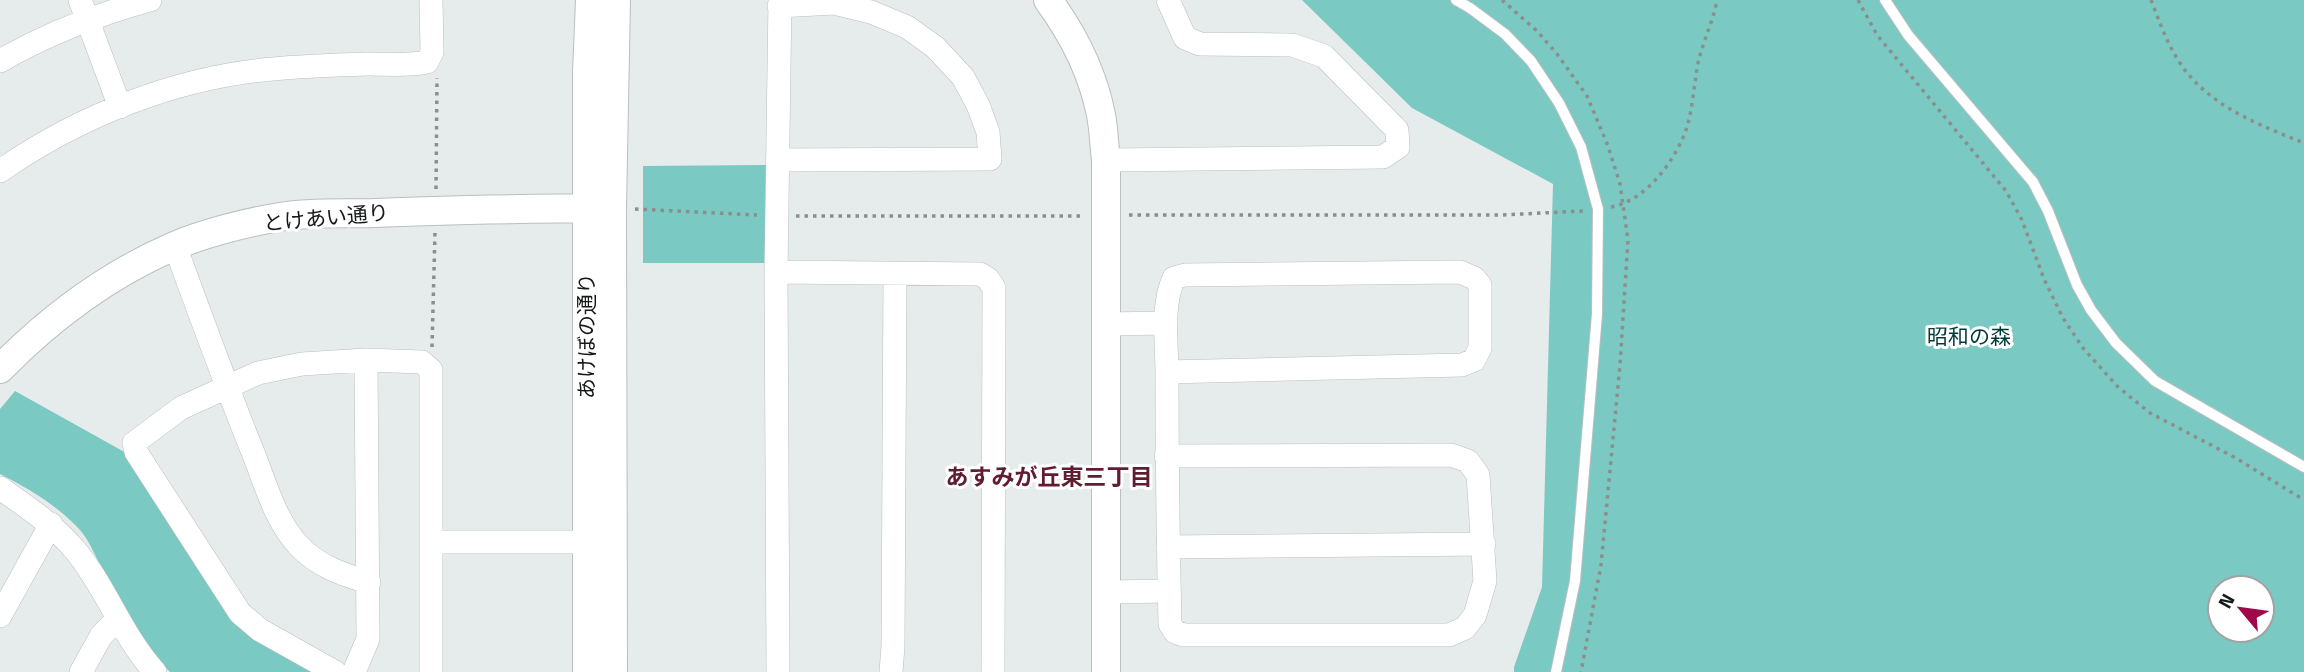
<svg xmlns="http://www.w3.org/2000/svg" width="2304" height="672" font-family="'Titillium Web','Noto Sans JP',sans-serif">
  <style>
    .green { fill: #7bc9c3; fill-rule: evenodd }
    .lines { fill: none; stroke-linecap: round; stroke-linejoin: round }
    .service-casing { stroke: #babfbf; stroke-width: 12 }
    .minor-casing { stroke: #babfbf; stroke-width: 24 }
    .tertiary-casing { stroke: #babfbf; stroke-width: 30 }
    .path { stroke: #8a8f8e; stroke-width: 3.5; stroke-dasharray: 3.5 5; stroke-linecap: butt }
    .service { stroke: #fff; stroke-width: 10 }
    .minor { stroke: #fff; stroke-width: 23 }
    .tertiary { stroke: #fff; stroke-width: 28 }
    .labels { text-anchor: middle; stroke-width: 6; stroke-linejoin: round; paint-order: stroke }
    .street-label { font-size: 21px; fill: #171919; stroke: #fff }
    .park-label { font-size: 21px; fill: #003b38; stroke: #fff }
    .neighbourhood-label { font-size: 23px; font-weight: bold; fill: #601c30; stroke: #fff }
  </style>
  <rect width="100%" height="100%" fill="#e6eceb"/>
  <path class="green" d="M 1302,0 L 2304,0 L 2304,672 L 1514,672 L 1514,667 L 1542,587 L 1553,184 L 1412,108 ZM 2220,588 L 2262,588 L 2262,630 L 2220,630 Z
    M 773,165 L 773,263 L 643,263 L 643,166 Z
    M 15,391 L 128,454 L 235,614 L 318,672 L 170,672 C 151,653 134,631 120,607 C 107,586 95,547 80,530 C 57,505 29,489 0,474 L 0,409 Z"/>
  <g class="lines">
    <defs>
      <path id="service" d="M 1456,0 L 1470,8 L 1505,34 L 1531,61 L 1559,103 L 1581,147 L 1598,209 L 1597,314 L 1575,581 L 1556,672
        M 1885,0 L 1908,35 L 2033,182 L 2048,211 L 2077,285 L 2091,310 L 2116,343 L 2155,381 L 2304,467"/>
      <path id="minor" d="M 80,0 L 120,107
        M 0,61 C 45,35 99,14 150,0
        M 777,160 L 990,159 L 988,132 L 978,105 L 963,77 L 935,47 L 907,27 L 871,12 L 834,3 L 779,6
        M 1106,160 L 1383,157 L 1398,147 L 1397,130 L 1324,56 L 1292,45 L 1200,44 L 1185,38 L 1168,0
        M 0,171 C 79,116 177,77 273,69 C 304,66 337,65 369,64 C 388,64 408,66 427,62 L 432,52 L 431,0
        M 175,246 C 200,314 225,383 252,450 C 265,482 275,521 299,546 C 318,566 343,575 369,582
        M 776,272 L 980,274 L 988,279 L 994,288 L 993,672
        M 1105,324 L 1166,323
        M 1166,456 L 1451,455 L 1468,461 L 1478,475 L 1485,581 L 1475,615 L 1465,628 L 1449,635 L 1184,635 L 1175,632 L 1170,624 C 1168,540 1167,457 1167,373 C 1167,343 1161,306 1174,278 L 1185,275 L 1460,272 L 1474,278 L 1480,285 L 1480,348 L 1474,360 L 1462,365 L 1167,372
        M 0,488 C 27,507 53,524 75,550 C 106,587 122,636 155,672
        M 431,542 L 587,542
        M 1168,547 L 1484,544
        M 1108,592 L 1169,591
        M 0,616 L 51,524
        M 81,672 L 101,636 L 118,618
        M 335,672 L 260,630 L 240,613 L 136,452 L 134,443 L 181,408 L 258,373 L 302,364 L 366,360 L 422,362 L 431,370 L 431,672
        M 354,672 L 368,639 L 366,360
        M 778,672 L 776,272 L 780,0
        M 891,672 L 893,646 L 895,273"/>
      <path id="tertiary" d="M 1048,0 C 1073,34 1093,74 1101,115 C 1104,130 1104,145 1106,160 L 1106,672
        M 0,369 C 50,318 106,276 172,247 C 201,234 248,222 280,217 C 310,212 344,214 375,213 C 451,209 527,209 604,208
        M 587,672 L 587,73 L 590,0
        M 613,672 L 612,208 L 616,0"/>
    </defs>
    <use href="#service" class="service-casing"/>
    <use href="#minor" class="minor-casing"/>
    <use href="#tertiary" class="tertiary-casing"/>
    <path class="path" d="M 1502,0 L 1537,31 L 1557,54 L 1587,96 L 1608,146 L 1620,184 L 1628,240 L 1620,365 L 1601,565 L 1581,672
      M 1858,0 L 1877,35 L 2006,191 L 2022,220 L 2044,279 L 2063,318 L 2083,348 L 2118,387 L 2150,413 L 2234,457 L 2304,500
      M 2151,0 C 2159,20 2166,41 2178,60 C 2206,105 2257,124 2304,143
      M 436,189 L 437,78
      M 1611,207 C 1646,201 1676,160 1687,127 C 1693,107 1694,84 1698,63 C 1703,41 1713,22 1717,0
      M 635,209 L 757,215
      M 1129,215 L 1502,215 L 1583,211
      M 796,216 L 1082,216
      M 432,347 L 435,232"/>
    <use href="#service" class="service"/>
    <use href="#minor" class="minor"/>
    <use href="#tertiary" class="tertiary"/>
  </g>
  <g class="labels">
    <g class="street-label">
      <text transform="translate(326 218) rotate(-5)" y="7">とけあい通り</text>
      <text transform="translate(587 336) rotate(-90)" y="7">あけぼの通り</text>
    </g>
    <g class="park-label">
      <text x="1969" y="344">昭和の森</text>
    </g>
    <g class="neighbourhood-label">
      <text x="1049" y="485">あすみが丘東三丁目</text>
    </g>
  </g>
  <g transform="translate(2241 609) rotate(299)"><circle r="33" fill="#ffffff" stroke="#a2a3a3" stroke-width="2"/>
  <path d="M0-5L12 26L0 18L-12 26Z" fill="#a10748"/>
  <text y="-10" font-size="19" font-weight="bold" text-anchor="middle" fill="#171919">N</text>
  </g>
</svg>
